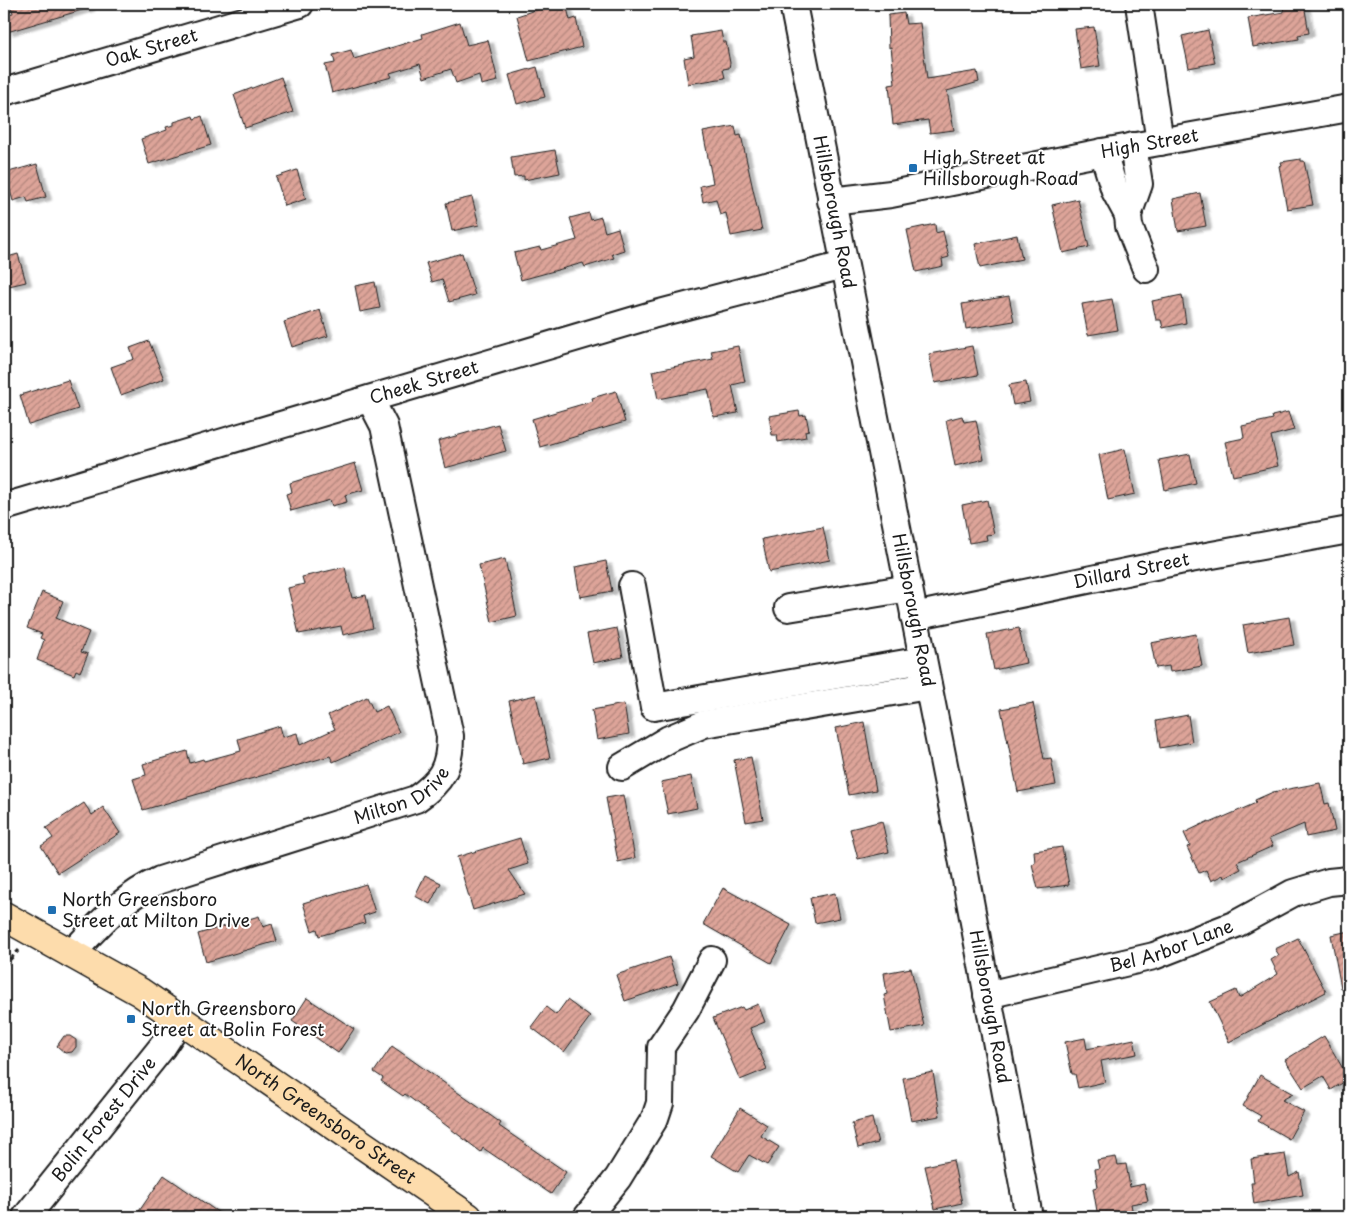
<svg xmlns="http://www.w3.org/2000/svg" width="1353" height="1221" font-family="'Playpen Sans',sans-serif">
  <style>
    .building { fill: url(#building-hatch); stroke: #1c1c1c; filter: url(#shadow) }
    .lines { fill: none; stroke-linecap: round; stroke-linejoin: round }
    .minor-casing { stroke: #1c1c1c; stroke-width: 30 }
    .major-casing { stroke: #1c1c1c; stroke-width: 31 }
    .path { stroke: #1c1c1c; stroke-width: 3; stroke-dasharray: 5 4; stroke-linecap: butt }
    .minor { stroke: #fff; stroke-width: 26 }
    .major { stroke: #fddcac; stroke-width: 28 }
    .poi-dot { fill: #1f6fb2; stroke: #fff; stroke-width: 2 }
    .labels { text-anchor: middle; stroke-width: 4; stroke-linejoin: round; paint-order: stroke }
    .street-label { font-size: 18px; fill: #1c1c1c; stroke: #fff }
    .poi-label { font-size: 18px; fill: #1c1c1c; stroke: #fff; text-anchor: start }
  </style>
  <defs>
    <pattern id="building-hatch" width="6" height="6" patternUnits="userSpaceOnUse" patternTransform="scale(1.25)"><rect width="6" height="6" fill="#dda499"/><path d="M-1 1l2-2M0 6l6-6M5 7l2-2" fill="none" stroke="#b2857c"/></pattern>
    <filter id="shadow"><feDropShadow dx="5.5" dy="3" stdDeviation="1" flood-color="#0004"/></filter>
  </defs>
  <rect width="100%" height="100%" fill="#fff"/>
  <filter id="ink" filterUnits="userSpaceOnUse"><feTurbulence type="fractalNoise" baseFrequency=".02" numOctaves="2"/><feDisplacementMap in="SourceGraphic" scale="10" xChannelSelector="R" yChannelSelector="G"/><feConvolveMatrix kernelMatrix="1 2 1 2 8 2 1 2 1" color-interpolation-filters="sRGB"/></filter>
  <g filter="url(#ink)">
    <path class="building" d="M 10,4 L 89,4 L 89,8 L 7,32 L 4,15 L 13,13 Z
      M 553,4 L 566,4 L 570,20 L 576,18 L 582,47 L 529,61 L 517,16 Z
      M 1304,4 L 1309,33 L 1298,35 L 1299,39 L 1253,47 L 1248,18 L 1284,12 L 1283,7 Z
      M 904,13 L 906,24 L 920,23 L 927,79 L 977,71 L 979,82 L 947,91 L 954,130 L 930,133 L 928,120 L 893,125 L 889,85 L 895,84 L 891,47 L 889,48 L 888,15 Z
      M 460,22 L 467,45 L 488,40 L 498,81 L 481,85 L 479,75 L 456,83 L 451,69 L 424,78 L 420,64 L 390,73 L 392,77 L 332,93 L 325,65 L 335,63 L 333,55 L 351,50 L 354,59 L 423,38 L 422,34 Z
      M 1094,27 L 1100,66 L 1081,69 L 1075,29 Z
      M 1208,30 L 1215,63 L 1189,68 L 1182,36 Z
      M 721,31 L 723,42 L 726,42 L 730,63 L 729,68 L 723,69 L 725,78 L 688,84 L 684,58 L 694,56 L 691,36 Z
      M 537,67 L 545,97 L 517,104 L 509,75 Z
      M 281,77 L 293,112 L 245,128 L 234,95 Z
      M 193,116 L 194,119 L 202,116 L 211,145 L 149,164 L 141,139 L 167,130 L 166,127 L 174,125 L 174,122 Z
      M 735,126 L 737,136 L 741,135 L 762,230 L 731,236 L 726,213 L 720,215 L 716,199 L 703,202 L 700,186 L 713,183 L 703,132 Z
      M 555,150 L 560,173 L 524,180 L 524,176 L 514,177 L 511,157 Z
      M 1301,159 L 1301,161 L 1304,161 L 1313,205 L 1287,209 L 1279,166 L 1282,165 L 1281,162 Z
      M 37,164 L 46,197 L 28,202 L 26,197 L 13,201 L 5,173 Z
      M 297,170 L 306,199 L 285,206 L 276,177 Z
      M 1200,193 L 1206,226 L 1178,231 L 1173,199 Z
      M 472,197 L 479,225 L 452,231 L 446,203 Z
      M 1078,199 L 1089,247 L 1063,253 L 1052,205 Z
      M 589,213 L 591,220 L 601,217 L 605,232 L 618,228 L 624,250 L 612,254 L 614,258 L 585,267 L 583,263 L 521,280 L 514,253 L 540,247 L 541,250 L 577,240 L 570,218 Z
      M 935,224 L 936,233 L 943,231 L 949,257 L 942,259 L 943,266 L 916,272 L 907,230 Z
      M 1017,235 L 1022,259 L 980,268 L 975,244 Z
      M 462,253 L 475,295 L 449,302 L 442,279 L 432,282 L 426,263 Z
      M 18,254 L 26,282 L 9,286 L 4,269 L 4,258 Z
      M 375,282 L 380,308 L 360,312 L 355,286 Z
      M 1182,295 L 1186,323 L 1163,328 L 1161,320 L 1156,320 L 1152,301 Z
      M 1009,296 L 1014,321 L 966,329 L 962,304 Z
      M 1112,299 L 1118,330 L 1088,335 L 1082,304 Z
      M 320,310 L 328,336 L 292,347 L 284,322 Z
      M 149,341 L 164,379 L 121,395 L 111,367 L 134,359 L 130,348 Z
      M 738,346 L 745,382 L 732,385 L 738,413 L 714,417 L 708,389 L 658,399 L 652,371 L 713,359 L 711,351 Z
      M 972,346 L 978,375 L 935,383 L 929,354 Z
      M 68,380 L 78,409 L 29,425 L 20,395 Z
      M 1026,382 L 1030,402 L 1013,405 L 1009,385 Z
      M 616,391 L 625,422 L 540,447 L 532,419 L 593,401 L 592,398 Z
      M 799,411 L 800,416 L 806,415 L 809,430 L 805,431 L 806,437 L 778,442 L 777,435 L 772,435 L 769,416 Z
      M 1288,412 L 1294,430 L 1271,436 L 1278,466 L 1233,476 L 1225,442 L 1244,438 L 1242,426 L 1273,419 L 1272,416 Z
      M 962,416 L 964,422 L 976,420 L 984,459 L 955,466 L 946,420 Z
      M 498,424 L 506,451 L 445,468 L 438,441 Z
      M 1125,449 L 1135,494 L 1108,500 L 1099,455 Z
      M 1190,454 L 1196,483 L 1165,490 L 1159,460 Z
      M 355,463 L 363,490 L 345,495 L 347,502 L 332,506 L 330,500 L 291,511 L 286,494 L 292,492 L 290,483 Z
      M 987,500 L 994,534 L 986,535 L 987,540 L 969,543 L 962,505 Z
      M 823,527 L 830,560 L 769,572 L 762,539 Z
      M 505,559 L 517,616 L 492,622 L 479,565 Z
      M 606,561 L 612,591 L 580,597 L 575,567 Z
      M 345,567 L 352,598 L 366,595 L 373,628 L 343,635 L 341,626 L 299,634 L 288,588 L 304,584 L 302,577 Z
      M 42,592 L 63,601 L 56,618 L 89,632 L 81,652 L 88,654 L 80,672 L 76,670 L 74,675 L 37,660 L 44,640 L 40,638 L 42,634 L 27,628 Z
      M 1289,617 L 1294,645 L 1248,653 L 1243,625 Z
      M 617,628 L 623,657 L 593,663 L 587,634 Z
      M 1019,628 L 1026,663 L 994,670 L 987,634 Z
      M 1196,634 L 1202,666 L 1170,672 L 1169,666 L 1156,668 L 1151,643 Z
      M 536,695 L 550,758 L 523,764 L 509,701 Z
      M 367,697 L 374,712 L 387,706 L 399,732 L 333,762 L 330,756 L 143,810 L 133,779 L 146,775 L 143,764 L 187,751 L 190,763 L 203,759 L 204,761 L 241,751 L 238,739 L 280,726 L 283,737 L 297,733 L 300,745 L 335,729 L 328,715 Z
      M 1033,703 L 1044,759 L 1051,758 L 1056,785 L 1018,792 L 1001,709 Z
      M 624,704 L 629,734 L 597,740 L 592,710 Z
      M 1188,715 L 1192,742 L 1160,748 L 1156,721 Z
      M 864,722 L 876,790 L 849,795 L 836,728 Z
      M 751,757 L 763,819 L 746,822 L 734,760 Z
      M 691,776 L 697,808 L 668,814 L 661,782 Z
      M 1320,783 L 1325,804 L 1329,803 L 1335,831 L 1306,837 L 1304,824 L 1269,839 L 1273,846 L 1237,862 L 1241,869 L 1224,878 L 1223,875 L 1211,881 L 1206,870 L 1199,873 L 1187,847 L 1190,846 L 1184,833 L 1209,821 L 1210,823 L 1256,803 L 1255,800 L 1273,792 Z
      M 623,795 L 635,858 L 618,862 L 606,798 Z
      M 84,803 L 92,815 L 103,807 L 120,833 L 58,873 L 41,846 L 53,838 L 46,828 Z
      M 882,821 L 889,852 L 858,859 L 850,829 Z
      M 520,838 L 528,864 L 509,870 L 525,894 L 473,910 L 457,857 Z
      M 1062,847 L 1069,885 L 1038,889 L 1032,864 L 1035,863 L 1034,851 Z
      M 425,875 L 441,883 L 430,904 L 415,896 Z
      M 366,884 L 375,912 L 363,916 L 365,923 L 319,936 L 317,929 L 312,931 L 303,903 Z
      M 723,888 L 791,925 L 771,963 L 703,924 Z
      M 835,893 L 840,918 L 815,923 L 810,898 Z
      M 259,916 L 263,927 L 272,924 L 277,941 L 206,962 L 198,934 Z
      M 1349,931 L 1349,988 L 1341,988 L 1331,935 Z
      M 1298,938 L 1326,992 L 1229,1042 L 1210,1002 L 1236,990 L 1239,998 L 1278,974 L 1271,960 L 1279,955 L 1275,949 Z
      M 669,957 L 678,983 L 625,1001 L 616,975 Z
      M 911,968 L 924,1026 L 891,1032 L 884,995 L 887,994 L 884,973 Z
      M 307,998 L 354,1029 L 338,1053 L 292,1021 Z
      M 567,1000 L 590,1017 L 564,1052 L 531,1027 L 546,1007 L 556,1015 Z
      M 758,1004 L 765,1022 L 750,1028 L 767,1069 L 740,1080 L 713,1018 L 742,1007 L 744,1010 Z
      M 64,1036 L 70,1036 L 76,1040 L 76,1047 L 72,1052 L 65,1053 L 57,1046 Z
      M 1324,1036 L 1349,1079 L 1331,1090 L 1323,1076 L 1303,1088 L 1285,1060 Z
      M 1085,1038 L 1087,1049 L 1134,1039 L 1137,1054 L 1101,1061 L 1105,1082 L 1078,1088 L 1075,1074 L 1072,1074 L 1065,1042 Z
      M 392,1046 L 501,1123 L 499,1126 L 566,1172 L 551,1194 L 483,1148 L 481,1152 L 405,1094 L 403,1096 L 381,1081 L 383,1078 L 374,1072 Z
      M 933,1072 L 940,1116 L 911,1121 L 903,1078 Z
      M 1260,1075 L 1293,1094 L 1282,1100 L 1304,1112 L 1289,1139 L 1258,1121 L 1261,1116 L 1243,1106 Z
      M 740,1108 L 767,1125 L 761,1136 L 779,1147 L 767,1165 L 749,1155 L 738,1172 L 711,1156 Z
      M 872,1118 L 878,1143 L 858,1148 L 852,1123 Z
      M 1285,1154 L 1289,1177 L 1299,1172 L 1303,1195 L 1254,1204 L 1251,1183 L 1254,1183 L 1251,1159 Z
      M 1116,1157 L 1118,1165 L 1126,1164 L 1130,1187 L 1144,1184 L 1148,1201 L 1131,1204 L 1133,1214 L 1098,1217 L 1093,1188 L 1098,1187 L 1095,1169 L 1099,1168 L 1097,1160 Z
      M 953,1160 L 962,1203 L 935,1209 L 925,1166 Z
      M 164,1175 L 225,1217 L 163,1217 L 156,1212 L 153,1217 L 135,1217 Z"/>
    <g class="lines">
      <defs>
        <g id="minor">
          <path id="s1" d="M 793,4 L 953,810 L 1029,1217"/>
          <path d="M 1139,4 L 1160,142"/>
          <path id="s2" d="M 4,92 L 300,4"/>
          <path d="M 1133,146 L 1139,184 L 1128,215 L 1129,226 L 1146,269"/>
          <path d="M 1103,152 L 1115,191 L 1128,215"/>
          <path id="s3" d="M 831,201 L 891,194 L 1103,152 L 1349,108"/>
          <path id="s4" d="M 4,507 L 652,315 L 844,265"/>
          <path d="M 632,586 L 654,707 L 923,660"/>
          <path d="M 788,608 L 909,588"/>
          <path id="s5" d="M 914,616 L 1179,561 L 1349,530"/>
          <path d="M 622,767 L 669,739 L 704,724 L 928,686"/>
          <path id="s6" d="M 71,954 C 100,924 122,897 160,880 L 416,799 C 441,782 450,768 450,736 L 384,426 L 370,399"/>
          <path id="s7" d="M 987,995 L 1154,956 L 1236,924 L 1293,893 L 1329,882 L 1349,880"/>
          <path id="s8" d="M 26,1217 L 163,1046 L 180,1020"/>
          <path d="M 587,1217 L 618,1178 L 655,1118 L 660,1103 L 661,1047 L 686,1010 L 712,960"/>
        </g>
        <g id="major">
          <path id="s9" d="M 4,916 L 140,992 L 468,1217"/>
        </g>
      </defs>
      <use href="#minor" class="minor-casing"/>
      <use href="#major" class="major-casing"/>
      <path class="path" d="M 4,966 L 19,950"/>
      <use href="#minor" class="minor"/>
      <use href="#major" class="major"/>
    </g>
  </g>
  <g class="poi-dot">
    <rect x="908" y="163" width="10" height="10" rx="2.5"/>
    <rect x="47" y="905" width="10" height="10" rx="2.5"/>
    <rect x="126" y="1014" width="10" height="10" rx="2.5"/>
  </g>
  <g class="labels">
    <g class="street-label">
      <text dy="6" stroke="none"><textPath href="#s2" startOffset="154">Oak Street</textPath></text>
      <text dy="6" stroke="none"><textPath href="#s3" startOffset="324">High Street</textPath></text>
      <text dy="6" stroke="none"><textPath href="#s1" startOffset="212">Hillsborough Road</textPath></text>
      <text dy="6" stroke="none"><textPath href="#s4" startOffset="438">Cheek Street</textPath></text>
      <text dy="6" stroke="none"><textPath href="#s5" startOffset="222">Dillard Street</textPath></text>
      <text dy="6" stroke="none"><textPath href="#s1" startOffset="618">Hillsborough Road</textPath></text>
      <text dy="6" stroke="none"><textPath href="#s6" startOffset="374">Milton Drive</textPath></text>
      <text dy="6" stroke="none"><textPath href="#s7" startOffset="191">Bel Arbor Lane</textPath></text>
      <text dy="6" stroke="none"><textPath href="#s1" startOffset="1022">Hillsborough Road</textPath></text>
      <text dy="6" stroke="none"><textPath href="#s8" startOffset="125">Bolin Forest Drive</textPath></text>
      <text dy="6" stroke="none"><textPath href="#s9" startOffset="381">North Greensboro Street</textPath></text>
    </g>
    <g class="poi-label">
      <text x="923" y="164">High Street at<tspan x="923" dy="21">Hillsborough Road</tspan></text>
      <text x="62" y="906">North Greensboro<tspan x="62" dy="21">Street at Milton Drive</tspan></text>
      <text x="141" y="1015">North Greensboro<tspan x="141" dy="21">Street at Bolin Forest</tspan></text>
    </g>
  </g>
  <rect width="1353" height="1221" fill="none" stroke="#fff" stroke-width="20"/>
  <rect x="10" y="10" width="1333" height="1201" fill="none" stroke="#1c1c1c" stroke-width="2" filter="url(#ink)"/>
</svg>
